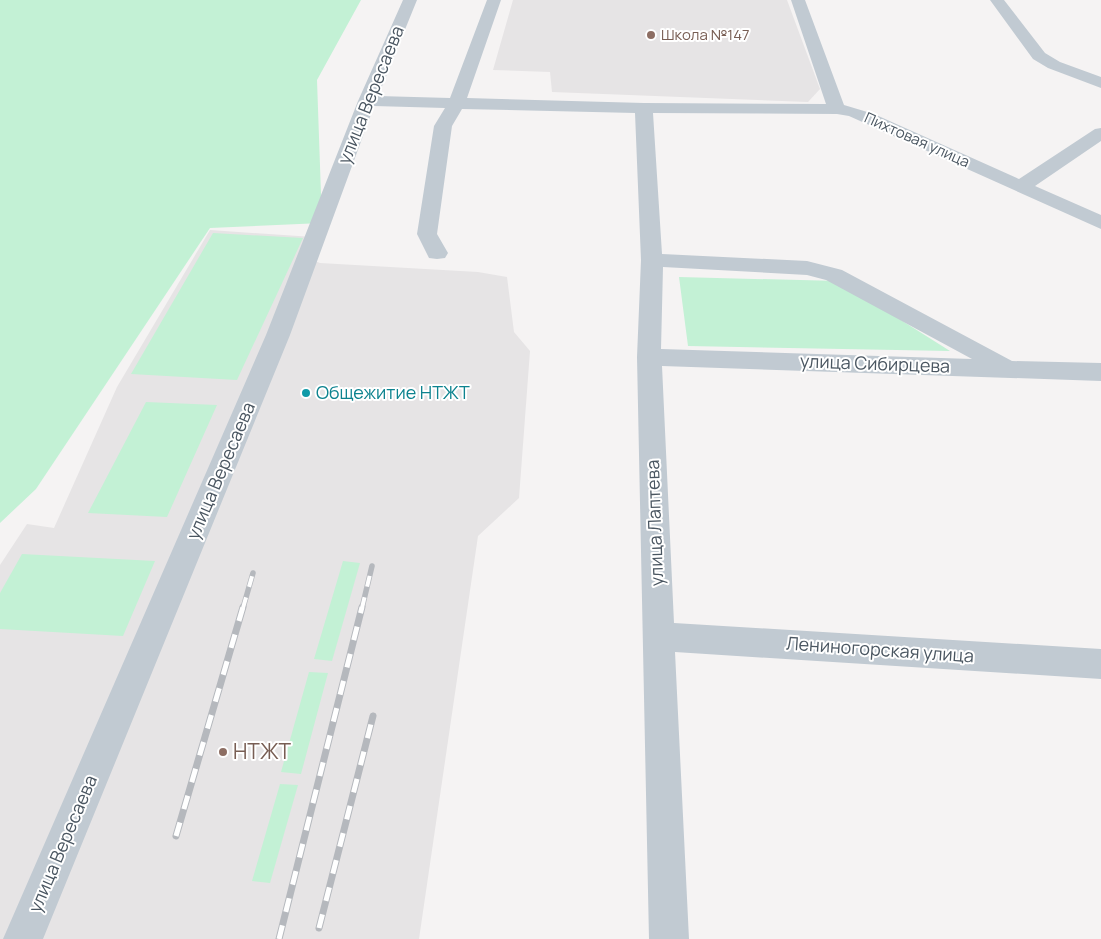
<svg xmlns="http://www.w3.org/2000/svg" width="1101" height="939" font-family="Manrope,sans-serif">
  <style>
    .education { fill: #e6e4e5 }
    .green { fill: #c3f1d5 }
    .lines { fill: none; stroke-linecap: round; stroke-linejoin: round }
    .minor { fill: #c1cad2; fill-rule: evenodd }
    .rail-far1-casing { stroke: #b5b8bd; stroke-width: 5.5 }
    .rail-casing { stroke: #b5b8bd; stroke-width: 7 }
    .rail-far1 { stroke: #fff; stroke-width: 4; stroke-dasharray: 11; stroke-linecap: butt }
    .rail { stroke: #fff; stroke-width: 5; stroke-dasharray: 14; stroke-linecap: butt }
    .education-dot { fill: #8d6e63; stroke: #fff; stroke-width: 2 }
    .culture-dot { fill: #0f9aa8; stroke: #fff; stroke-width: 2 }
    .labels { text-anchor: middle; stroke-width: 4; stroke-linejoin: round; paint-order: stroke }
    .far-education-label { font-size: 15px; fill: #785e54; stroke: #fff; text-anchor: start }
    .far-street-label { font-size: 15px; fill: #4a5661; stroke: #fff }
    .street-label { font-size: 18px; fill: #4a5661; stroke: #fff }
    .culture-label { font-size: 18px; fill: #0d838f; stroke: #fff; text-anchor: start }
    .near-education-label { font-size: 21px; fill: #785e54; stroke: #fff; text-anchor: start }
  </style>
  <rect width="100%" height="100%" fill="#f5f3f3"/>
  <path class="education" d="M 513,0 L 787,0 L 820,89 L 808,102 L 552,92 L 550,72 L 493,70 Z
    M 210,230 L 313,237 L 306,258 L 320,263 L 478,272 L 507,277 L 514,332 L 530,351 L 519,498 L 478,536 L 419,939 L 0,939 L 0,565 L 27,524 L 54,528 L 117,387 Z"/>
  <path class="green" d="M 0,0 L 361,0 L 317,80 L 322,223 L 210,228 L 36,489 L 0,523 Z
    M 213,233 L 303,238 L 237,380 L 131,374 Z
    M 679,277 L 839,281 L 950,351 L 688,346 Z
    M 146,402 L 217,405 L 167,517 L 88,513 Z
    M 22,554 L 155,561 L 123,636 L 0,629 L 0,593 Z
    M 343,561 L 360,563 L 332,661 L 314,659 Z
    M 309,672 L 328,673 L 301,774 L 281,772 Z
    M 280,784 L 298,785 L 270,883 L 252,881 Z"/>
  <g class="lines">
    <path class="minor" d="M 403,0 L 417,0 L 378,96 L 450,98 L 487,0 L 501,0 L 467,98 L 644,103 L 826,104 L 791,0 L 805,0 L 844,105 L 874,114 L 1019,179 L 1095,129 L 1101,128 L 1101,141 L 1035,186 L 1101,215 L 1101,229 L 849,116 L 837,114 L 653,113 L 662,254 L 807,261 L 842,270 L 1012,361 L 1101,363 L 1101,381 L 662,366 L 674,623 L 1101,649 L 1101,679 L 675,652 L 689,939 L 649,939 L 637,357 L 641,260 L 635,113 L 462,109 L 452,126 L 437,234 L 448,253 L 445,258 L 437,259 L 429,258 L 417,234 L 434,126 L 445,108 L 374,106 L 290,335 L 43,939 L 3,939 L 266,335 L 358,101 ZM 663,267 L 807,275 L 826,280 L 972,359 L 661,349 Z
      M 990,0 L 1004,0 L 1045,53 L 1060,62 L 1101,77 L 1101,88 L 1048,68 L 1033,59 Z"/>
    <defs>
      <path id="rail-far1" d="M 243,608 L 253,573
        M 362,608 L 372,566"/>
      <path id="rail" d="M 176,836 L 243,607
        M 319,928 L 373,716
        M 279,939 L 362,607"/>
    </defs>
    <use href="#rail-far1" class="rail-far1-casing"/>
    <use href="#rail" class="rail-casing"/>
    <use href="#rail-far1" class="rail-far1"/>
    <use href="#rail" class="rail"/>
  </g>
  <g class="education-dot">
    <circle cx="651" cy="35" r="5"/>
    <circle cx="223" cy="752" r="5"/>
  </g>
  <circle class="culture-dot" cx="306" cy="393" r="5"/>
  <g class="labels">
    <g class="far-education-label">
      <text x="661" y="40">Школа №147</text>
    </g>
    <g class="far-street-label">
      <text transform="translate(917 140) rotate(24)" y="5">Пихтовая улица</text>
    </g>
    <g class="street-label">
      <text transform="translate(371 95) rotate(-68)" y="6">улица Вересаева</text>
      <text transform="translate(875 364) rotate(2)" y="6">улица Сибирцева</text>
      <text transform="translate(221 471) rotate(-67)" y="6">улица Вересаева</text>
      <text transform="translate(655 523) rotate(-92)" y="6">улица Лаптева</text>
      <text transform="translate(880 650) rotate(4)" y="6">Лениногорская улица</text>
      <text transform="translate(63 844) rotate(-67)" y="6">улица Вересаева</text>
    </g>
    <g class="culture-label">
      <text x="316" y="399">Общежитие НТЖТ</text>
    </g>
    <g class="near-education-label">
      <text x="233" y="759">НТЖТ</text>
    </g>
  </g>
</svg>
